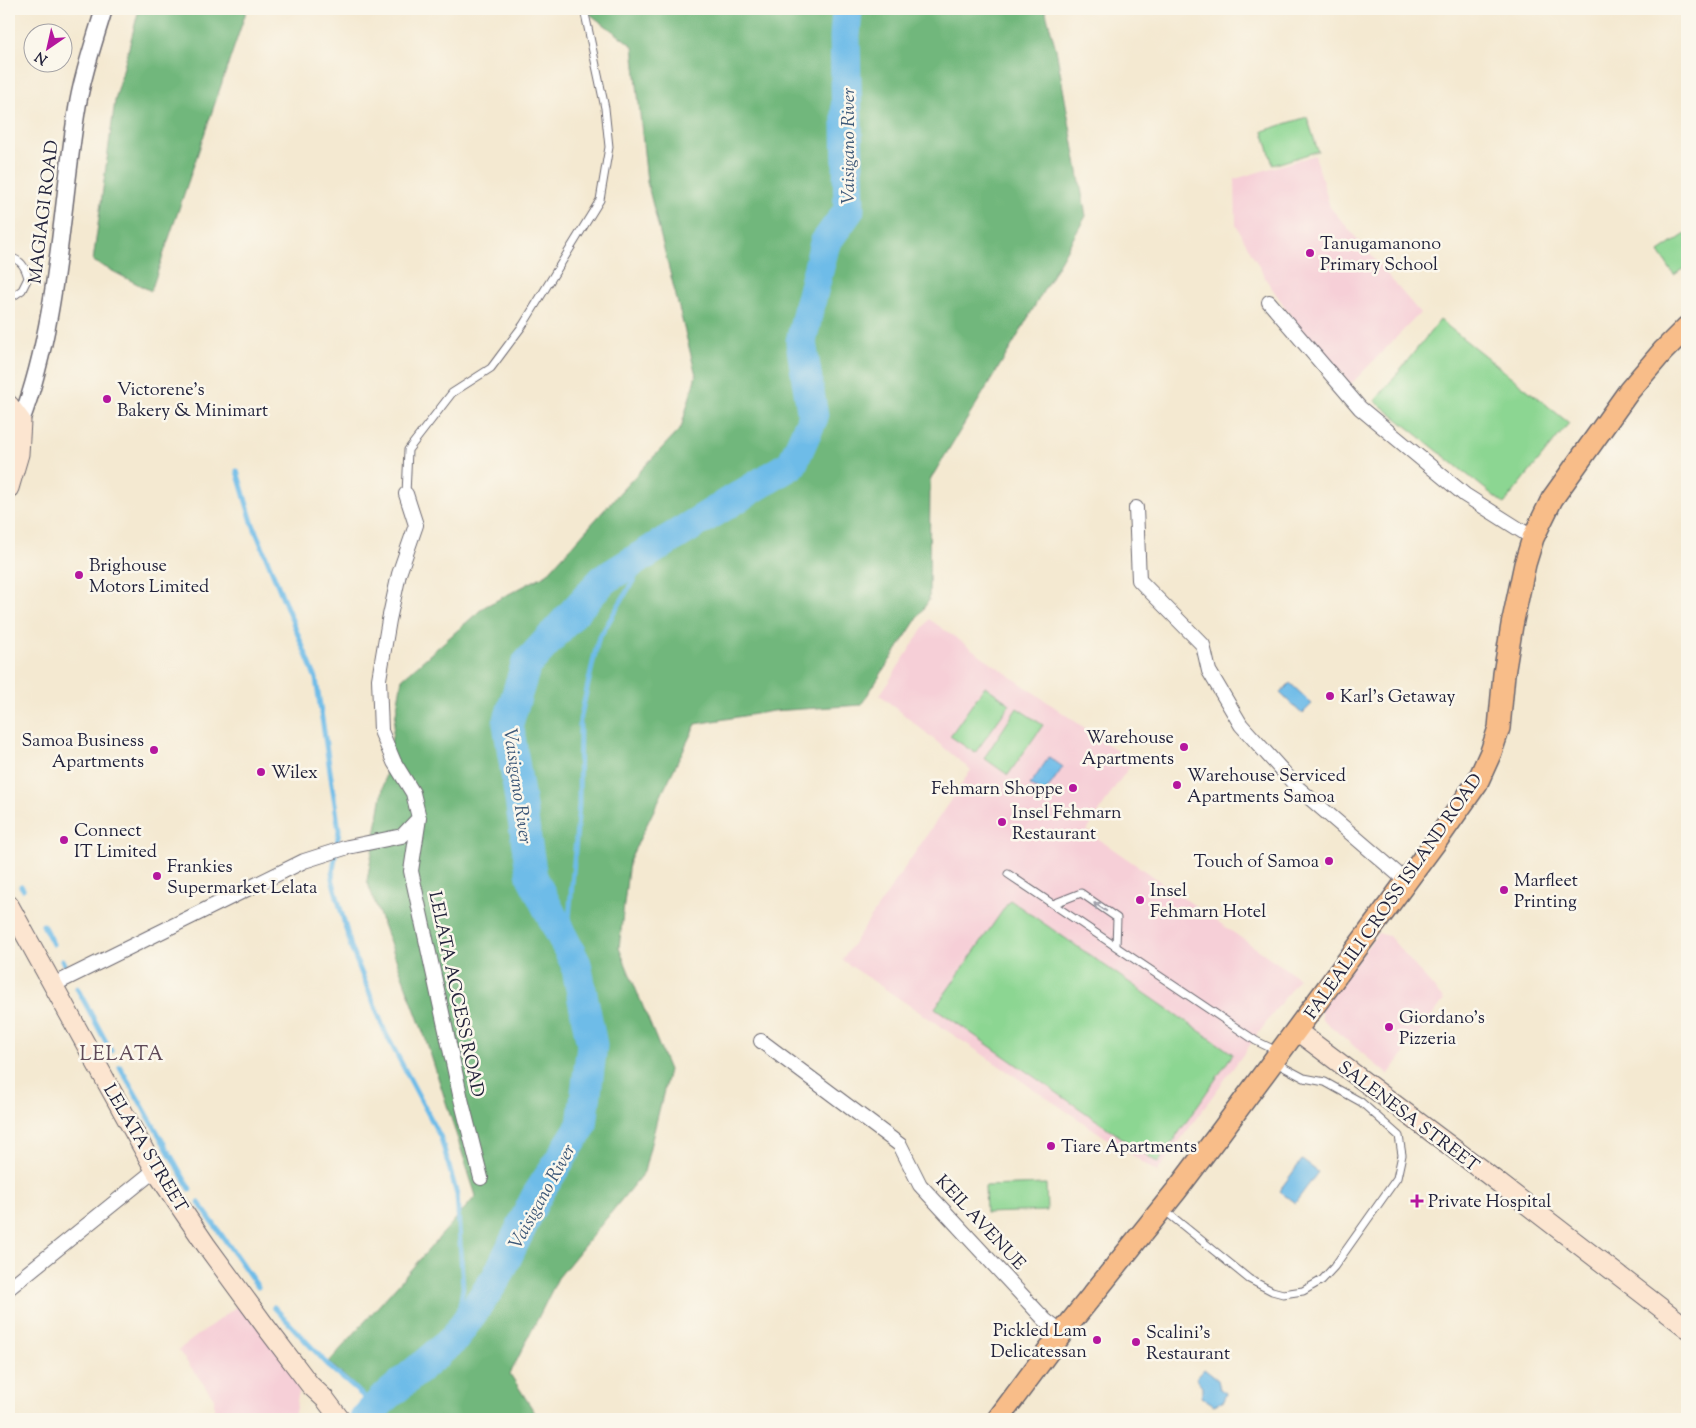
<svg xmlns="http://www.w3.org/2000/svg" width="1696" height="1428" font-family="'Sorts Mill Goudy',serif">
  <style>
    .built { fill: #f6cfd7 }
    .green { fill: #8cd692; stroke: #577c66 }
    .forest { fill: #71b77c; stroke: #4a6c5c }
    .water { fill: #6ebce8; stroke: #486f92 }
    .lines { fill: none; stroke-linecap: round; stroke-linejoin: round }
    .stream { stroke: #6ebce8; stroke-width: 5 }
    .river { stroke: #6ebce8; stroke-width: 31 }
    .service-casing { stroke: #6c6870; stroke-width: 9 }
    .minor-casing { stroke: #6c6870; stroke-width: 16 }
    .tertiary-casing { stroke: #6c6870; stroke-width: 19 }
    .secondary-casing { stroke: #6c6870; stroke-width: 21 }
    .primary-casing { stroke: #6c6870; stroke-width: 24 }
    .service { stroke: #fff; stroke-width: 7 }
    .minor { stroke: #fff; stroke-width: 14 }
    .tertiary { stroke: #fff; stroke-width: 16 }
    .secondary { stroke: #fce5d0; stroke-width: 19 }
    .primary { stroke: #f8bd89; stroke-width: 21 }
    .oneway { stroke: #9c9ca7 }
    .poi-dot { fill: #b5179e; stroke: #fbf7ec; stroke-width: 2 }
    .labels { text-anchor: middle; stroke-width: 5; stroke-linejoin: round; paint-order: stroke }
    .street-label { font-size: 18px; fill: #22223b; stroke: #fbf7ec }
    .poi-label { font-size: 18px; fill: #22223b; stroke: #fbf7ec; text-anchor: start }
    .water-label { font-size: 19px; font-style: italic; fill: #3d5878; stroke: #fbf7ec }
    .quarter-label { font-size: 20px; letter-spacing: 1px; fill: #5f4a58; stroke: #fbf7ec }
  </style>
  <rect width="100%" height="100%" fill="#fbf7ec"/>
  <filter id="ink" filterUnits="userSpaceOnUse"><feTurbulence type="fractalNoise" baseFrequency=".02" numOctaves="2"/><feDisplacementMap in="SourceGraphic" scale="10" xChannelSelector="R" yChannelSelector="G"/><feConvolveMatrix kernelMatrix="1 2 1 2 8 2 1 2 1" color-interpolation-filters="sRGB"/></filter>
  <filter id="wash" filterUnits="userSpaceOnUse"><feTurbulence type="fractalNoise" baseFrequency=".0096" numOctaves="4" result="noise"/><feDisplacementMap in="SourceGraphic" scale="20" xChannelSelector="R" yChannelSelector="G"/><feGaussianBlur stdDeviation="1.12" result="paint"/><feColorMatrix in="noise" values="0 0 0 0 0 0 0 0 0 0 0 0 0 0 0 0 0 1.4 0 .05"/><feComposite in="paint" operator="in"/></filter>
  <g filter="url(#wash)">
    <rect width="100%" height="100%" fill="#f4e9d1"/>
    <path class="built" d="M 1315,155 L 1330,207 L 1420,313 L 1351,384 L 1298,326 L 1267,281 L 1236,225 L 1235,179 Z
      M 929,619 L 1133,762 L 1115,787 L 1087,831 L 1299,978 L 1157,1172 L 842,960 L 971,770 L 880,695 Z
      M 1378,933 L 1389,936 L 1444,1000 L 1388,1075 L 1322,1019 L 1320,1008 Z
      M 241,1303 L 300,1384 L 294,1419 L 214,1419 L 214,1398 L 178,1350 Z"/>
    <path class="green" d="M 1307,117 L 1318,151 L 1273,165 L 1263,131 Z
      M 1687,233 L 1687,266 L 1674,275 L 1659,252 Z
      M 1440,320 L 1569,423 L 1504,504 L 1375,401 Z
      M 985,686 L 1010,704 L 975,753 L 950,736 Z
      M 1017,708 L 1043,725 L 1008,775 L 984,758 Z
      M 1010,900 L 1233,1054 L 1158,1163 L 935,1008 Z
      M 1046,1184 L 1047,1211 L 986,1213 L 985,1186 Z"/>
    <path class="forest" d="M 139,9 L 247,9 L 151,291 L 93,261 L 115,101 Z
      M 583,9 L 1045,9 L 1056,49 L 1086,216 L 1013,344 L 930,480 L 929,600 L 861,705 L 773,711 L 696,724 L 629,861 L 619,948 L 669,1070 L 644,1172 L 558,1278 L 510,1374 L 539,1419 L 391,1419 L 329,1362 L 476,1196 L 426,1040 L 367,881 L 402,679 L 484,607 L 547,574 L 623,489 L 681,428 L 696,375 L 647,182 L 633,46 Z"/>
    <path class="water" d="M 1290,683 L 1312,704 L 1302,714 L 1280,693 Z
      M 1049,757 L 1063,767 L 1044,794 L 1030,785 Z
      M 1302,1160 L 1318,1172 L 1295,1203 L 1279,1191 Z
      M 1204,1369 L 1218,1380 L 1220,1389 L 1226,1393 L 1223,1401 L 1214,1405 L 1202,1397 L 1202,1386 L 1196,1378 Z"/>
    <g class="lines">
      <path class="stream" d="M 237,471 L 252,522 L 316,679 L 339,830 L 332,878 L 351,947 L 386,1034 L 441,1138 L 457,1195 L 463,1288 L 454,1339
        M 21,886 L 23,889
        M 43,925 L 53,944
        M 62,960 L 64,964
        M 576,964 L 569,918 L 579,805 L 580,720 L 598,640 L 652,549
        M 77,988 L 111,1051
        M 120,1067 L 190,1189
        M 199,1203 L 258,1287
        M 274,1307 L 331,1368 L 376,1407"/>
      <path class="river" d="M 365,1419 L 381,1401 L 454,1339 L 497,1277 L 536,1197 L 582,1125 L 592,1045 L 576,964 L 532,877 L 508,723 L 526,665 L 603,580 L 792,464 L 813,417 L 801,342 L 809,307 L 825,243 L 849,210 L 845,37 L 847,9"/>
    </g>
  </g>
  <g filter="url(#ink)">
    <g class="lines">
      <defs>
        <path id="service" d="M 9,257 C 21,260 25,266 28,278 L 22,290 L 9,299
          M 406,494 L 408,450 L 452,393 L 491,368 L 523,325 L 600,200 L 609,147 L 605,108 L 584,9
          M 1008,874 L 1256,1041 L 1277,1051
          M 1053,904 L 1081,893 L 1117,918 L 1116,946
          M 1164,1210 L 1249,1279 L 1272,1291 L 1283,1294 L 1303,1291 L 1322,1280 L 1334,1267 L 1397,1178 L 1402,1155 L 1399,1136 L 1361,1102 L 1325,1082 L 1304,1078 L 1276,1063"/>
        <path id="minor" d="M 1269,302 L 1360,408 L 1465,495 L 1533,538
          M 1136,508 L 1139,580 L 1203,645 L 1209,671 L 1241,725 L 1298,788 L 1406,881
          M 419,818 L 411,871 L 461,1099 L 481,1178
          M 53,985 L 304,861 L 348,847 L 402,836 L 419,818 L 413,793 L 394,762 L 381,731 L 379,679 L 389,620 L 399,574 L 416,525 L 406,494
          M 761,1041 L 900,1145 L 920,1185 L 1045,1320 L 1062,1333
          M 9,1288 L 155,1170"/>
        <path id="tertiary" d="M 21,421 C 58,322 60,218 76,115 C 81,80 94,42 104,9"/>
        <path id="secondary" d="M 9,405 L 21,421 L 19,454 L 9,488
          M 9,905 L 155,1170 L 206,1245 L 266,1327 L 310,1385 L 325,1399 L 340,1419
          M 1297,1031 L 1482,1170 L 1687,1328"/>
        <path id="primary" d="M 998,1419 L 1062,1333 L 1176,1191 L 1220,1133 L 1437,840 L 1477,783 L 1491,752 L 1499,728 L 1504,674 L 1512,625 L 1525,564 L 1533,538 L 1552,499 L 1629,391 L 1663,351 L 1687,327"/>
      </defs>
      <use href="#service" class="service-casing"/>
      <use href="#minor" class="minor-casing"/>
      <use href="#tertiary" class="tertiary-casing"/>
      <use href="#secondary" class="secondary-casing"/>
      <use href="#primary" class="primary-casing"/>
      <use href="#service" class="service"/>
      <use href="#minor" class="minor"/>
      <use href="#tertiary" class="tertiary"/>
      <use href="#secondary" class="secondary"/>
      <use href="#primary" class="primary"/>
    </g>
    <defs><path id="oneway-shaft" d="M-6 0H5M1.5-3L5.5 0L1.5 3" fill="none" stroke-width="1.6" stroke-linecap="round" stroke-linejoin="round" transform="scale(1.25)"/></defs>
    <use class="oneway" href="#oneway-shaft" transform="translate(1100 907) rotate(-146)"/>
  </g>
  <g class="poi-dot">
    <circle cx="1310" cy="253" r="5"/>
    <circle cx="107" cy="399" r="5"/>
    <circle cx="79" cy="575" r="5"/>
    <circle cx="1330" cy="696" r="5"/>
    <circle cx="1184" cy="747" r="5"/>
    <circle cx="154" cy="750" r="5"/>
    <circle cx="261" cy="772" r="5"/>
    <circle cx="1177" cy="785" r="5"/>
    <circle cx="1073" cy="788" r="5"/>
    <circle cx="1002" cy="822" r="5"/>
    <circle cx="64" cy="840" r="5"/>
    <circle cx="1329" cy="861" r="5"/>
    <circle cx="157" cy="876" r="5"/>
    <circle cx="1504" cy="890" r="5"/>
    <circle cx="1140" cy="900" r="5"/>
    <circle cx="1389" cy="1027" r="5"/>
    <circle cx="1051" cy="1146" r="5"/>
    <path d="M1414.5 1193.5h5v5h5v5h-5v5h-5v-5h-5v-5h5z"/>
    <circle cx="1097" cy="1340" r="5"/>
    <circle cx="1136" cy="1342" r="5"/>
  </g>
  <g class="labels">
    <g class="street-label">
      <text transform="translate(43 212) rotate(-83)" y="6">MAGIAGI ROAD</text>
      <text transform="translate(1393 896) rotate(-55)" y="6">FALEALILI CROSS ISLAND ROAD</text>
      <text transform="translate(457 994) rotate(78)" y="6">LELATA ACCESS ROAD</text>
      <text transform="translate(1409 1116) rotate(37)" y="6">SALENESA STREET</text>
      <text transform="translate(146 1148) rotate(59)" y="6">LELATA STREET</text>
      <text transform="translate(981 1222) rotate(47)" y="6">KEIL AVENUE</text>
    </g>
    <g class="poi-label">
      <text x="1320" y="249">Tanugamanono<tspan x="1320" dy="21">Primary School</tspan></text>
      <text x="117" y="395">Victorene’s<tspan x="117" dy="21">Bakery &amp; Minimart</tspan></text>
      <text x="89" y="571">Brighouse<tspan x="89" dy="21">Motors Limited</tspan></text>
      <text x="1340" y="702">Karl's Getaway</text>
      <text x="1174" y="743" text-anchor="end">Warehouse<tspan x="1174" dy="21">Apartments</tspan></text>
      <text x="144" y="746" text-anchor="end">Samoa Business<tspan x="144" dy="21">Apartments</tspan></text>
      <text x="271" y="778">Wilex</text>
      <text x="1187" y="781">Warehouse Serviced<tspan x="1187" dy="21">Apartments Samoa</tspan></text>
      <text x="1063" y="794" text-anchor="end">Fehmarn Shoppe</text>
      <text x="1012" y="818">Insel Fehmarn<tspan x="1012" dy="21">Restaurant</tspan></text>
      <text x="74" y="836">Connect<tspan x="74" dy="21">IT Limited</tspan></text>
      <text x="1319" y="867" text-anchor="end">Touch of Samoa</text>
      <text x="167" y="872">Frankies<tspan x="167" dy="21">Supermarket Lelata</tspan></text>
      <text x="1514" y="886">Marfleet<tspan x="1514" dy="21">Printing</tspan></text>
      <text x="1150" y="896">Insel<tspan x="1150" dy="21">Fehmarn Hotel</tspan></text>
      <text x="1399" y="1023">Giordano's<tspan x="1399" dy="21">Pizzeria</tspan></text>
      <text x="1061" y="1152">Tiare Apartments</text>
      <text x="1428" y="1207">Private Hospital</text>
      <text x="1087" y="1336" text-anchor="end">Pickled Lam<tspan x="1087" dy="21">Delicatessan</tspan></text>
      <text x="1146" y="1338">Scalini's<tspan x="1146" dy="21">Restaurant</tspan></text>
    </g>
    <g class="water-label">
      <text transform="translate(847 146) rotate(-90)" y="7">Vaisigano River</text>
      <text transform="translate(519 786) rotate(82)" y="7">Vaisigano River</text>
      <text transform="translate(541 1196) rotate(-61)" y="7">Vaisigano River</text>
    </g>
    <g class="quarter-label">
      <text x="122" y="1060">LELATA</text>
    </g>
  </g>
  <rect width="1696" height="1428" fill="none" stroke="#fbf7ec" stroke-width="30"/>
  <g transform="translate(48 48) rotate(214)"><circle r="24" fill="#fbf7ec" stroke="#a4a2a5"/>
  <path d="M0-4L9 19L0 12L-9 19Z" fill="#b5179e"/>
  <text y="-8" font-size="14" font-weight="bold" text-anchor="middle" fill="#22223b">N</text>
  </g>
</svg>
